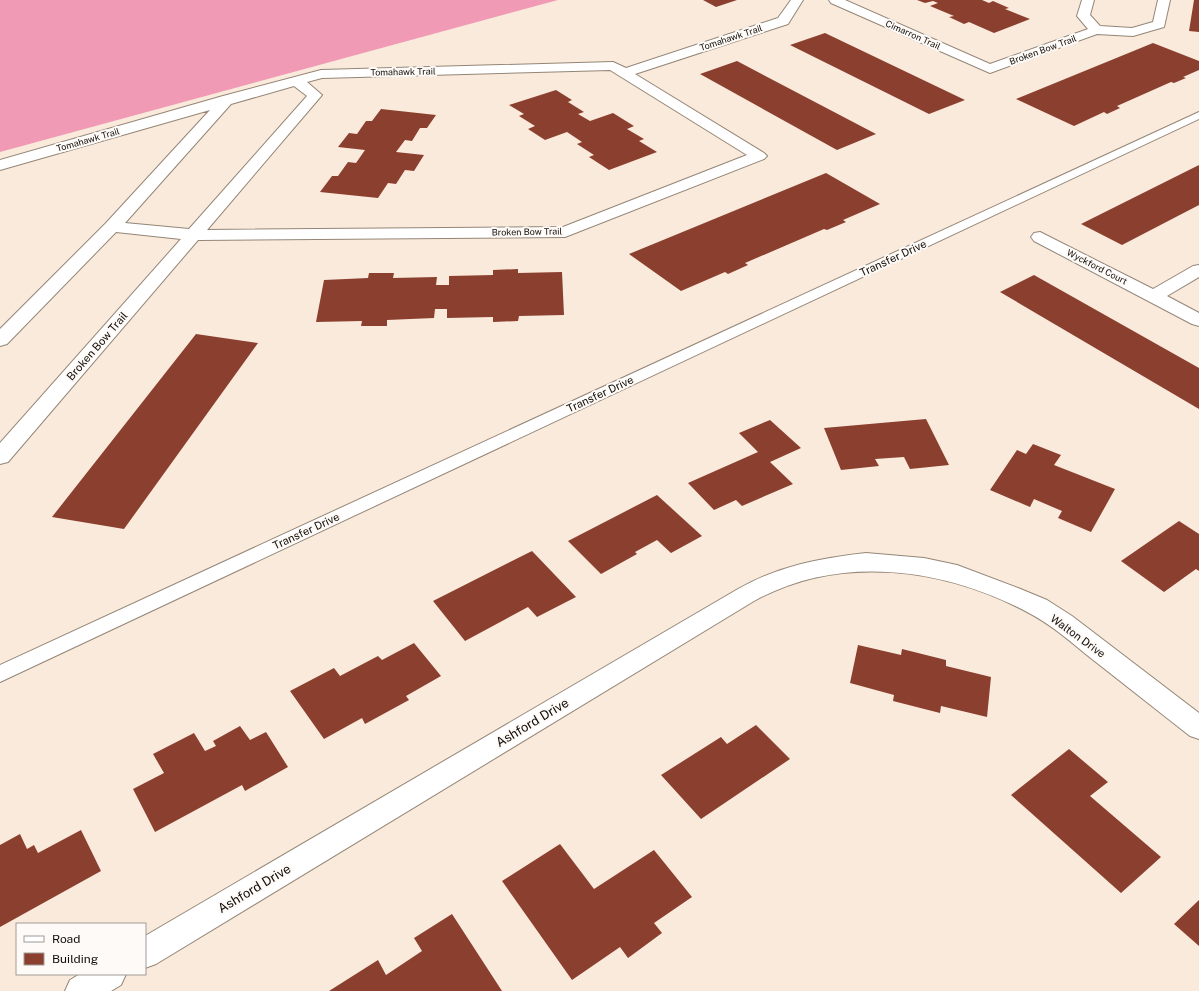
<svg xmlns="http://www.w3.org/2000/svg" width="1199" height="991" font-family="'Public Sans',sans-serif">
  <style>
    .forest { fill: #f09ab6 }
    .building { fill: #8b3f2f }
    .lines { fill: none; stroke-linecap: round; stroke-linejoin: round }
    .service-casing { stroke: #948677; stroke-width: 2 }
    .minor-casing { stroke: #948677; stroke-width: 2 }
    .service { fill: #fff; fill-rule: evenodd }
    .minor { fill: #fff; fill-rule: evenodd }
    .labels { text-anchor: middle; stroke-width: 4; stroke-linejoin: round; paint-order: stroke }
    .far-street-label { font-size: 9px; fill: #110c07; stroke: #fdfaf7 }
    .street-label { font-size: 11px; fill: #110c07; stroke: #fdfaf7 }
    .near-street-label { font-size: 13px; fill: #110c07; stroke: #fdfaf7 }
  </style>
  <rect width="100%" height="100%" fill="#faeadb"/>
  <path class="forest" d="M 0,0 L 558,0 L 0,152 Z"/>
  <path class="building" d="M 703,0 L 737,0 L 716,7 Z
    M 917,0 L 982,0 L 989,3 L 993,1 L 1009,8 L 1005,9 L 1030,19 L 994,33 L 969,22 L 964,24 L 949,17 L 954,16 L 930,6 L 938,3 L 933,1 L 925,3 Z
    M 1194,0 L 1199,0 L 1199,32 L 1189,31 Z
    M 825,33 L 965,100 L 929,114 L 790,45 Z
    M 1153,43 L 1199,61 L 1199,70 L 1183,77 L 1186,78 L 1174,83 L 1171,82 L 1117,106 L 1120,108 L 1107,114 L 1104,112 L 1074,126 L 1016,99 Z
    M 737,61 L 876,134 L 837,150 L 700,74 Z
    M 556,90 L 572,100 L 568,102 L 584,112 L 578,114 L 590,121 L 613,113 L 634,126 L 627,129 L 644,139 L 639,141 L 657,152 L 609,170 L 589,157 L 594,155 L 577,144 L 582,142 L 567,132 L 545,140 L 528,129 L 535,126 L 519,116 L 524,114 L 509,105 Z
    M 381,109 L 436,115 L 427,128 L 420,128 L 412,141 L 405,140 L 396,152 L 424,155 L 414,171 L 405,170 L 396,184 L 388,183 L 378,198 L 320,192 L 332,176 L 338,176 L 348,162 L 356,163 L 365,150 L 338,147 L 349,133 L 357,134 L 366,121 L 372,121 Z
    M 1199,165 L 1199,205 L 1122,245 L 1081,224 Z
    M 826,173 L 880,204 L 843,220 L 846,222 L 827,230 L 824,229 L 745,263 L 748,265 L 728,274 L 725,272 L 681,291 L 629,254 Z
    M 518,269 L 518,273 L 562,272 L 564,315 L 519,316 L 518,321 L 493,322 L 493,317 L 447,318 L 447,309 L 435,309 L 434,318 L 387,320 L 387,326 L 361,326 L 362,321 L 316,322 L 324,280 L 368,278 L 369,273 L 394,273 L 393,278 L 437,277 L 436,285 L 449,285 L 449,276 L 493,275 L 493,270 Z
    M 1034,275 L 1199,368 L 1199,409 L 1000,292 Z
    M 196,334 L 258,343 L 124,529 L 52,517 Z
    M 926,419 L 949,465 L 910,469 L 904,457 L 875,459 L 879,466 L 841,470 L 824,428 Z
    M 770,420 L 801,448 L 770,462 L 793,484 L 742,506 L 736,500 L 714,510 L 688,483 L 758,452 L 739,433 Z
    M 1033,444 L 1061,455 L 1054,465 L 1115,489 L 1091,532 L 1058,518 L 1062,511 L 1034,499 L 1030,507 L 990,490 L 1017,450 L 1026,454 Z
    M 657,495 L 702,536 L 671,553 L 657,540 L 635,552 L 637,554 L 601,574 L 568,541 Z
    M 1179,521 L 1199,534 L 1199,571 L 1196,569 L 1164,592 L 1121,561 Z
    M 532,551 L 576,597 L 537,617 L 528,607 L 465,641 L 433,601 Z
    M 414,643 L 441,676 L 406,696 L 409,700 L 365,724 L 362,718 L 324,739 L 290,691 L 334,668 L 340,676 L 378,656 L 382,660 Z
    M 858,645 L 901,655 L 902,649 L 946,660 L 946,666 L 991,677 L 987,717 L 941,706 L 940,713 L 893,701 L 894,695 L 850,683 Z
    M 756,725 L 790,759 L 701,819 L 661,775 L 721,737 L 727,744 Z
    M 240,726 L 250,740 L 266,732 L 288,767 L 245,791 L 242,785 L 155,832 L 133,789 L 164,773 L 153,754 L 194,733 L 205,751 L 216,746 L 213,741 Z
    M 1069,749 L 1108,782 L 1090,796 L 1161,857 L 1121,893 L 1011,795 Z
    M 81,830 L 101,871 L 0,927 L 0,845 L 20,834 L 27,849 L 34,845 L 38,853 Z
    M 560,844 L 594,889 L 654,850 L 692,897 L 654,923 L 662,933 L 628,958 L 620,947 L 572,980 L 502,881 Z
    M 1199,900 L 1199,946 L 1174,924 Z
    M 452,914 L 502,991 L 329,991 L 378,960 L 386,975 L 422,951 L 414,938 Z"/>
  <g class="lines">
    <defs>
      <path id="service" d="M 1199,112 L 1199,119 L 0,682 L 0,665 Z"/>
      <path id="minor" d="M 791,0 L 803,0 L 788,24 L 635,74 L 764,153 L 767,156 L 764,159 L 565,237 L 198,240 L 8,462 L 0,464 L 0,443 L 181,239 L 116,232 L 7,344 L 0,346 L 0,329 L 106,223 L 210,110 L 0,170 L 0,160 L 223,96 L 321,70 L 613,62 L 626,68 L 778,18 ZM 610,70 L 747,155 L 563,227 L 207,230 L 322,95 L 307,82 L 322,78 ZM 294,86 L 307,96 L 189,229 L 125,223 L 231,104 Z
        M 829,0 L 845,0 L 990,64 L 1088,29 L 1077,16 L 1082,0 L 1094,0 L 1090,15 L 1100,26 L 1132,28 L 1153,22 L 1158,0 L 1170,0 L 1164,27 L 1133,36 L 1097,34 L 990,73 L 831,3 Z
        M 1040,232 L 1153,289 L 1193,266 L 1199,265 L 1199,277 L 1167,296 L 1199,313 L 1199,326 L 1192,324 L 1034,241 L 1031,237 L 1034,233 Z
        M 866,553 L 924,558 L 957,565 L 1018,588 L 1047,600 L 1072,616 L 1199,713 L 1199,739 L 1190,736 C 1157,710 1125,685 1092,659 C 1072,643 1052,625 1029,613 C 945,568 840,553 754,601 L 156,964 L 145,968 L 145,936 L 738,589 C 778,566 821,558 866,553 Z
        M 80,974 L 126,974 L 121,985 L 111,991 L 65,991 L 70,980 Z"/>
    </defs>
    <use href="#service" class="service-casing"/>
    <use href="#minor" class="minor-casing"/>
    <use href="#service" class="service"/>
    <use href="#minor" class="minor"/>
  </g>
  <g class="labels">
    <g class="far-street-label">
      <text transform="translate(913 35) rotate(24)" y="3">Cimarron Trail</text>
      <text transform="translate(731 38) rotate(-18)" y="3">Tomahawk Trail</text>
      <text transform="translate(1043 50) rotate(-20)" y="3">Broken Bow Trail</text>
      <text transform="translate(403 72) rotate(-1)" y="3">Tomahawk Trail</text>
      <text transform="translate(88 140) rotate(-16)" y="3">Tomahawk Trail</text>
      <text transform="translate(527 232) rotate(-1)" y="3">Broken Bow Trail</text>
      <text transform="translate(1097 267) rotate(27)" y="3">Wyckford Court</text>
    </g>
    <g class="street-label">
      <text transform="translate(893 258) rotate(-25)" y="4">Transfer Drive</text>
      <text transform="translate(97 346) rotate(-49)" y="4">Broken Bow Trail</text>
      <text transform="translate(600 394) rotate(-25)" y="4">Transfer Drive</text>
      <text transform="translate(306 531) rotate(-25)" y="4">Transfer Drive</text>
      <text transform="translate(1078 636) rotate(36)" y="4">Walton Drive</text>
    </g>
    <g class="near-street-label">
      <text transform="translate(532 722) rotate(-31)" y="5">Ashford Drive</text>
      <text transform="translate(254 888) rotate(-31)" y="5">Ashford Drive</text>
    </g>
  </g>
  <rect x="16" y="923" width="130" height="52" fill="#fdfaf7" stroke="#9f9b97"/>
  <rect x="24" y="936" width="20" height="6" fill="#ffffff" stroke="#9f9b97"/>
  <text x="52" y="943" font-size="12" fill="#110c07">Road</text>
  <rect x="24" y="953" width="20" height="12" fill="#8b3f2f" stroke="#9f9b97"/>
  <text x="52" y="963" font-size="12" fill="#110c07">Building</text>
</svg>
